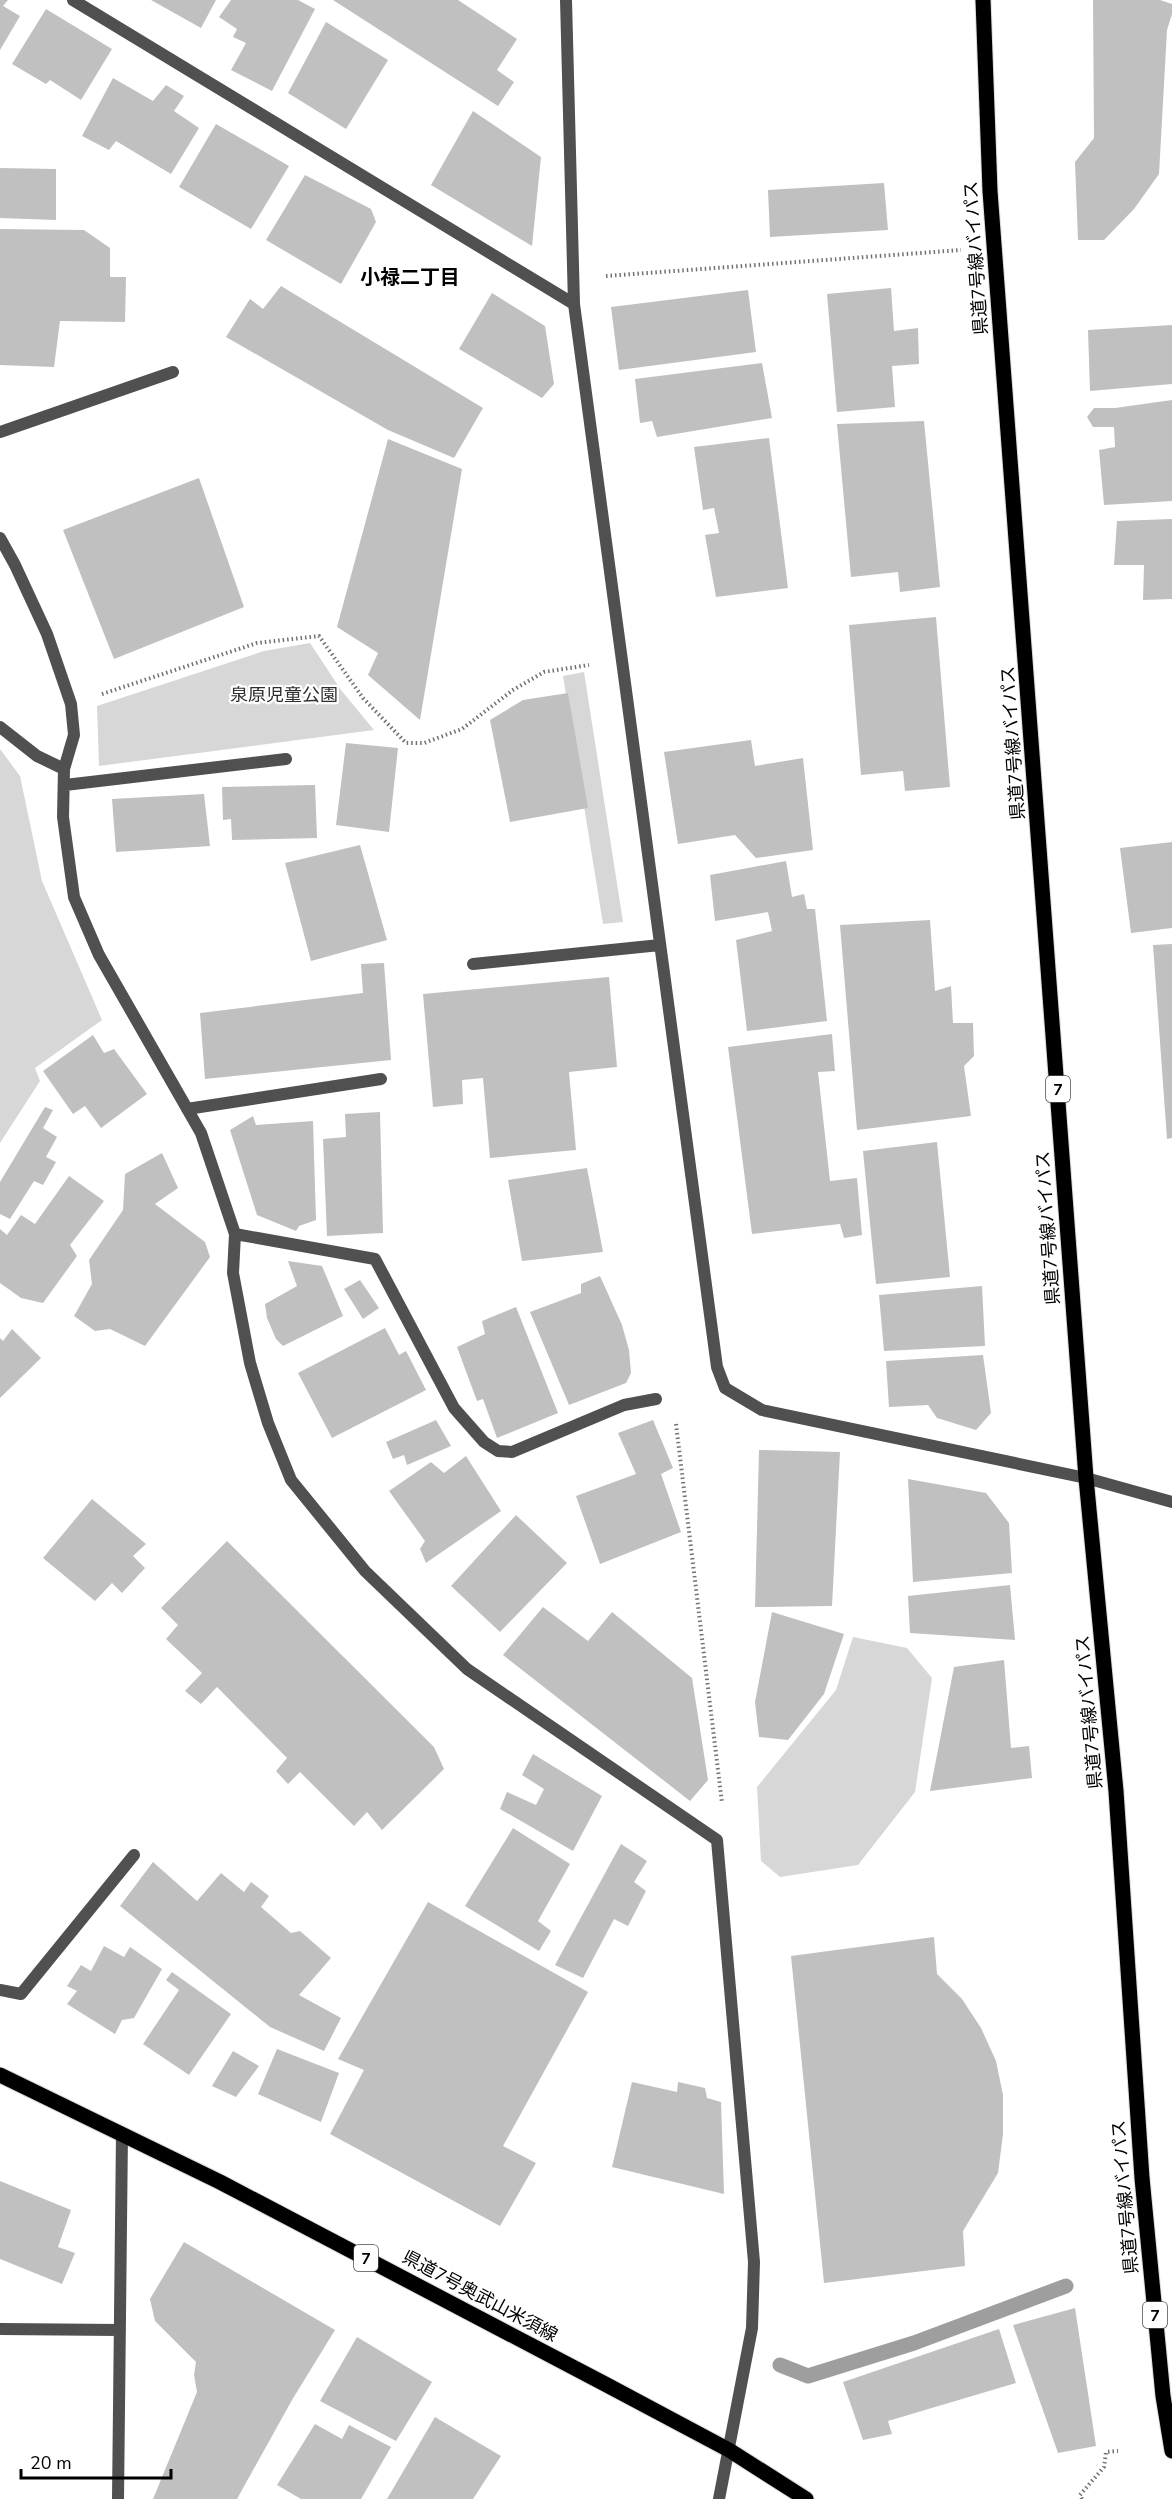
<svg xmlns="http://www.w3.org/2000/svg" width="1172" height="2499" font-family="'Nunito Sans','Noto Sans JP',sans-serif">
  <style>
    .green { fill: #d7d7d7 }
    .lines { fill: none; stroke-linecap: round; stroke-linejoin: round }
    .stream { stroke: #9e9e9e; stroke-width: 15 }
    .building { fill: #c0c0c0 }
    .primary-casing { stroke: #dbdbdb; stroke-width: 17 }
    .path { stroke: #727272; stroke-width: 4; stroke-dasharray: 1.5 3; stroke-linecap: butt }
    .street { stroke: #505050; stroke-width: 12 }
    .primary { stroke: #000; stroke-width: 15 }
    .labels { text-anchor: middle; stroke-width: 4.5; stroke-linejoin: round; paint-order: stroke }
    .shield { fill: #fff; stroke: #4c4c4c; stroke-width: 1.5 }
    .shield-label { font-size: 16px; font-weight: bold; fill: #000 }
    .street-label { font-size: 18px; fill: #000; stroke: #fff }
    .park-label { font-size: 18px; fill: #2e2e2e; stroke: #fff }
    .neighbourhood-label { font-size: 20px; font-weight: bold; fill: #000; stroke: #fff }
  </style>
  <rect width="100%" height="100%" fill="#fff"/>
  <path class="green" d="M 310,643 L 341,690 L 374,730 L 99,766 L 97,706 L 264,651 Z
    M 584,672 L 623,922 L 603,924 L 563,676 Z
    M 0,749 L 20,776 L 42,881 L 102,1020 L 35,1068 L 40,1081 L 0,1143 Z
    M 853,1637 L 907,1648 L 932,1678 L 915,1792 L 858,1865 L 780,1877 L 761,1861 L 757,1787 L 836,1690 Z"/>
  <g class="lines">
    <path class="stream" d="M 780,2365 L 808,2376 L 914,2343 L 1066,2286"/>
  </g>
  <path class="building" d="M 0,0 L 8,0 L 3,6 L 20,16 L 0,50 Z
    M 151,0 L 216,0 L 201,28 Z
    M 231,0 L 298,0 L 315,9 L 272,91 L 231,70 L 246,43 L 233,37 L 237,29 L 219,17 Z
    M 333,0 L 458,0 L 517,39 L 497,70 L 514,82 L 498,106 Z
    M 1093,0 L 1160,0 L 1172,4 L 1172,14 L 1167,30 L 1159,174 L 1134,209 L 1104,240 L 1078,240 L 1075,162 L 1094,138 Z
    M 46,9 L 112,49 L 81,100 L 50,80 L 46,84 L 12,64 Z
    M 326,22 L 388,60 L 346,129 L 288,93 Z
    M 113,78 L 153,101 L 166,85 L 184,96 L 174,111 L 199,128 L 171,174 L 116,141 L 109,150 L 82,136 Z
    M 473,111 L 541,157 L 532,246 L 431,185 Z
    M 216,124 L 289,166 L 251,229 L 179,187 Z
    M 0,168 L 56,169 L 56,220 L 0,218 Z
    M 305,175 L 371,209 L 376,222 L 341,284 L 266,240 Z
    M 884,183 L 888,230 L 770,237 L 768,190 Z
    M 0,229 L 84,230 L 110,248 L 110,277 L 126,277 L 125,322 L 60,321 L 54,367 L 0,365 Z
    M 281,286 L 483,408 L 454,458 L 388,430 L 226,337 L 250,299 L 263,309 Z
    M 891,288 L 894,331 L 918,328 L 919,364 L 892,366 L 895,407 L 837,412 L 827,294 Z
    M 748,290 L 756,352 L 619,370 L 611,307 Z
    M 492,293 L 545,326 L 554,384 L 542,398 L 459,349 Z
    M 1172,325 L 1172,384 L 1090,391 L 1088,330 Z
    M 762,363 L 772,418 L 657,437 L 652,421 L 640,423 L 635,379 Z
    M 1172,400 L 1172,501 L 1104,505 L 1099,450 L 1115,447 L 1114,427 L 1093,427 L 1087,417 L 1094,408 L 1115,408 Z
    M 924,421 L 940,587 L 900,592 L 898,572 L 851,577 L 837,424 Z
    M 769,438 L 788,588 L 716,597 L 705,535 L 719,533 L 714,508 L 703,510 L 694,447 Z
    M 388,439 L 462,469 L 420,720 L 368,675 L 378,653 L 337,627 Z
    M 199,478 L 244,607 L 114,659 L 63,530 Z
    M 1172,519 L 1172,599 L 1143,600 L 1144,565 L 1114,565 L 1117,521 Z
    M 936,617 L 950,787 L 905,791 L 903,771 L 861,775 L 849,625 Z
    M 568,693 L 588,808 L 510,822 L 490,720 L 523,700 Z
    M 751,740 L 755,766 L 803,758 L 813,850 L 756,858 L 735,835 L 678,844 L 664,752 Z
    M 346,743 L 398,748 L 389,832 L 336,825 Z
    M 315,785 L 317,838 L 232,840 L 231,819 L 223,820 L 222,787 Z
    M 204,794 L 210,846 L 116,852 L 112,799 Z
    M 1172,842 L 1172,928 L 1131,933 L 1120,848 Z
    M 360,845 L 387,940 L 311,961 L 285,863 Z
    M 786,861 L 792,897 L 804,894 L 807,909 L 815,909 L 827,1021 L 747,1031 L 736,940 L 772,931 L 768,912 L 715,921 L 710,875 Z
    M 930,920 L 935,991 L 951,986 L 953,1023 L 973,1023 L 974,1056 L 964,1066 L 971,1116 L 857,1130 L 840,925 Z
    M 1172,944 L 1172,1138 L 1167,1139 L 1153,945 Z
    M 384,963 L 391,1060 L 205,1079 L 200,1013 L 363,993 L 361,964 Z
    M 609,977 L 617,1067 L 569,1072 L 576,1150 L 490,1158 L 483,1078 L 462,1080 L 463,1104 L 433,1107 L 423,994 Z
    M 832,1034 L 835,1071 L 818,1072 L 830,1181 L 857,1178 L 862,1235 L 844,1238 L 840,1224 L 752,1234 L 728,1047 Z
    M 93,1035 L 104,1053 L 114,1049 L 147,1094 L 101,1128 L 85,1106 L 73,1114 L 43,1071 Z
    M 45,1107 L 53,1110 L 43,1128 L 57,1137 L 46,1157 L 56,1162 L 43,1185 L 34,1181 L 10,1219 L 0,1214 L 0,1182 Z
    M 380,1112 L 383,1233 L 327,1236 L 323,1139 L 346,1137 L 345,1114 Z
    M 253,1116 L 256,1125 L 313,1121 L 316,1220 L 299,1226 L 296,1231 L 257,1215 L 230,1130 Z
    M 937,1142 L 950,1277 L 876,1284 L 863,1151 Z
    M 162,1153 L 178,1188 L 155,1204 L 205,1242 L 210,1257 L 145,1346 L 110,1329 L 95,1331 L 74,1316 L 92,1284 L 89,1260 L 123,1210 L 125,1174 Z
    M 587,1168 L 603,1252 L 522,1261 L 508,1180 Z
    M 69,1176 L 104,1201 L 70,1245 L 77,1256 L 43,1303 L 21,1298 L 0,1283 L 0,1229 L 7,1235 L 21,1215 L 35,1224 Z
    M 288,1261 L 322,1266 L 343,1316 L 283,1346 L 276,1339 L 267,1318 L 265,1304 L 297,1286 Z
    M 600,1276 L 622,1325 L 629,1350 L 631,1373 L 626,1383 L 569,1405 L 530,1312 L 581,1293 L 581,1284 Z
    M 360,1280 L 379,1308 L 363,1319 L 344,1289 Z
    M 982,1286 L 985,1346 L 884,1351 L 879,1295 Z
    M 516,1307 L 558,1413 L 497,1438 L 483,1399 L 477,1401 L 457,1347 L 485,1334 L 482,1321 Z
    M 385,1328 L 399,1355 L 406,1351 L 426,1390 L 332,1438 L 298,1373 Z
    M 12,1329 L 41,1358 L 0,1398 L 0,1338 L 3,1341 Z
    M 983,1355 L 991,1413 L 976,1430 L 937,1418 L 928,1405 L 889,1407 L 886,1361 Z
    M 436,1420 L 451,1446 L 407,1465 L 404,1455 L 393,1459 L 386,1442 Z
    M 653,1420 L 673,1468 L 661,1474 L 681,1532 L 600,1564 L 576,1496 L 636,1474 L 618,1433 Z
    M 759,1450 L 840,1452 L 832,1606 L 755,1607 Z
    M 466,1456 L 501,1511 L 426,1563 L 420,1549 L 425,1541 L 389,1491 L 431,1462 L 444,1473 Z
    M 908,1479 L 986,1493 L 1009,1523 L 1012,1573 L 913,1582 Z
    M 92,1499 L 146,1544 L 133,1556 L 145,1568 L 122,1593 L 112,1583 L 95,1601 L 43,1558 Z
    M 516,1515 L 567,1563 L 500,1632 L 451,1586 Z
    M 227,1541 L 434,1747 L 444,1769 L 382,1830 L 367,1812 L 354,1826 L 300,1772 L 288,1784 L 276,1771 L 287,1758 L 217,1687 L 201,1704 L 185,1691 L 202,1673 L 166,1639 L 178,1625 L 161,1608 Z
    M 1010,1585 L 1015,1640 L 910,1633 L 908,1596 Z
    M 543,1607 L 588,1641 L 612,1612 L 692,1678 L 708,1780 L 690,1801 L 503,1655 Z
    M 772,1612 L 844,1634 L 824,1694 L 788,1740 L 759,1737 L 755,1702 Z
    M 1004,1660 L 1011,1748 L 1029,1746 L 1032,1778 L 930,1791 L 954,1667 Z
    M 533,1754 L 602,1796 L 573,1851 L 500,1809 L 507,1792 L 536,1805 L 544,1789 L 522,1775 Z
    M 513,1828 L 570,1864 L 538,1921 L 551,1931 L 539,1951 L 465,1906 Z
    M 621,1844 L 647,1861 L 634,1882 L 646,1891 L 628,1926 L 614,1919 L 583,1978 L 555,1965 Z
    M 153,1862 L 197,1901 L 221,1873 L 244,1892 L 251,1882 L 269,1896 L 261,1907 L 291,1933 L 300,1931 L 331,1958 L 299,1995 L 341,2018 L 324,2051 L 270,2027 L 120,1906 Z
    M 428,1902 L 588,1992 L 503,2146 L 536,2163 L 500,2226 L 330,2134 L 364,2070 L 338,2059 Z
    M 934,1937 L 937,1974 L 962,1999 L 981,2028 L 996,2061 L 1003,2095 L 1003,2134 L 998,2173 L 963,2231 L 965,2266 L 824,2283 L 791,1956 Z
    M 104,1946 L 124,1957 L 130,1947 L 162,1969 L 134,2018 L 122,2020 L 115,2034 L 67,2004 L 77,1991 L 67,1986 L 81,1965 L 91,1971 Z
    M 172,1972 L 231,2014 L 189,2075 L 143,2044 L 179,1990 L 166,1980 Z
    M 277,2049 L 339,2073 L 321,2122 L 258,2094 Z
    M 233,2051 L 259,2066 L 236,2097 L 212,2086 Z
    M 632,2082 L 677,2092 L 678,2082 L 705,2088 L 707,2098 L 721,2102 L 724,2194 L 612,2167 Z
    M 0,2181 L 71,2210 L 58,2247 L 75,2253 L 62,2284 L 0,2259 Z
    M 184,2242 L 335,2330 L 292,2400 L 237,2499 L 153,2499 L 197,2392 L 194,2375 L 196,2362 L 155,2321 L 150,2299 Z
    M 1075,2308 L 1096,2446 L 1058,2453 L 1013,2325 Z
    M 999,2329 L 1016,2383 L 888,2421 L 892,2434 L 863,2440 L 843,2382 Z
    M 357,2337 L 432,2382 L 396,2441 L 320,2401 Z
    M 435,2417 L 501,2456 L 473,2499 L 387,2499 Z
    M 315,2424 L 342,2439 L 349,2425 L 391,2447 L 361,2499 L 301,2499 L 277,2485 Z"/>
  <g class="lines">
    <defs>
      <path id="primary" d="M 983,0 L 990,191 L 1086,1478 L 1116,1791 L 1142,2178 L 1163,2396 L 1172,2451
        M 0,2075 L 220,2182 L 605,2384 L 729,2450 L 806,2499"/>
    </defs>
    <use href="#primary" class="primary-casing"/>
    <path class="path" d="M 606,276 L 961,250
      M 102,694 L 257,643 L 319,636 L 363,698 L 406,743 L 424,743 L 462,729 L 513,690 L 544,672 L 589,665
      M 676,1424 L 722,1803
      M 1082,2499 L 1080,2495 L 1104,2467 L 1106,2452 L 1118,2451"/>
    <path class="street" d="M 73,0 L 574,304
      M 566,0 L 574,304 L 717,1367 L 725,1388 L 762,1410 L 1086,1478 L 1172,1502
      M 0,432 L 173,372
      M 0,538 L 15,565 L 47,634 L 71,704 L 74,735 L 64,769 L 63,817 L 74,897 L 99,955 L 201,1133 L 235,1234 L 233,1273 L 250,1363 L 268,1423 L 291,1480 L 365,1571 L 467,1669 L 717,1840 L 754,2262 L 752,2328 L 719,2499
      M 0,727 L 37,756 L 64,769
      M 65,785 L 286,759
      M 473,964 L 660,945
      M 187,1109 L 381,1079
      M 235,1234 L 375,1259 L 454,1408 L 484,1442 L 498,1451 L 512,1452 L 624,1405 L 656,1399
      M 0,1990 L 21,1994 L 134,1855
      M 0,2329 L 120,2330
      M 118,2499 L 122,2133"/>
    <use href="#primary" class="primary"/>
  </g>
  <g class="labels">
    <g class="shield">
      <rect x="1046" y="1076" width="24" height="26" rx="4.5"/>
      <rect x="354" y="2245" width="24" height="26" rx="4.5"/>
      <rect x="1143" y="2302" width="24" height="26" rx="4.5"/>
    </g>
    <g class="shield-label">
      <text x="1058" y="1095">7</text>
      <text x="366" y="2264">7</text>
      <text x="1155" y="2321">7</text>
    </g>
    <g class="street-label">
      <text transform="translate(976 258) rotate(-94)" y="6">県道7号線バイパス</text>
      <text transform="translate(1013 743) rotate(-94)" y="6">県道7号線バイパス</text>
      <text transform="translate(1048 1228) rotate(-94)" y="6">県道7号線バイパス</text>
      <text transform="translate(1089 1712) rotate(-95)" y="6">県道7号線バイパス</text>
      <text transform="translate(1125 2197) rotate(-95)" y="6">県道7号線バイパス</text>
      <text transform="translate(480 2296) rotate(28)" y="6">県道7号奥武山米須線</text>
    </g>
    <g class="park-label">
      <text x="284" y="701">泉原児童公園</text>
    </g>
    <g class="neighbourhood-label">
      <text x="410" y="284">小禄二丁目</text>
    </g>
  </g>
  <path d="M21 2469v9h150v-9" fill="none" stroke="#000000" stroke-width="3"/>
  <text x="30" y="2469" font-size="18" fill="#000000" stroke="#ffffff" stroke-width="4.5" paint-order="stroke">20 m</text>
</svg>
